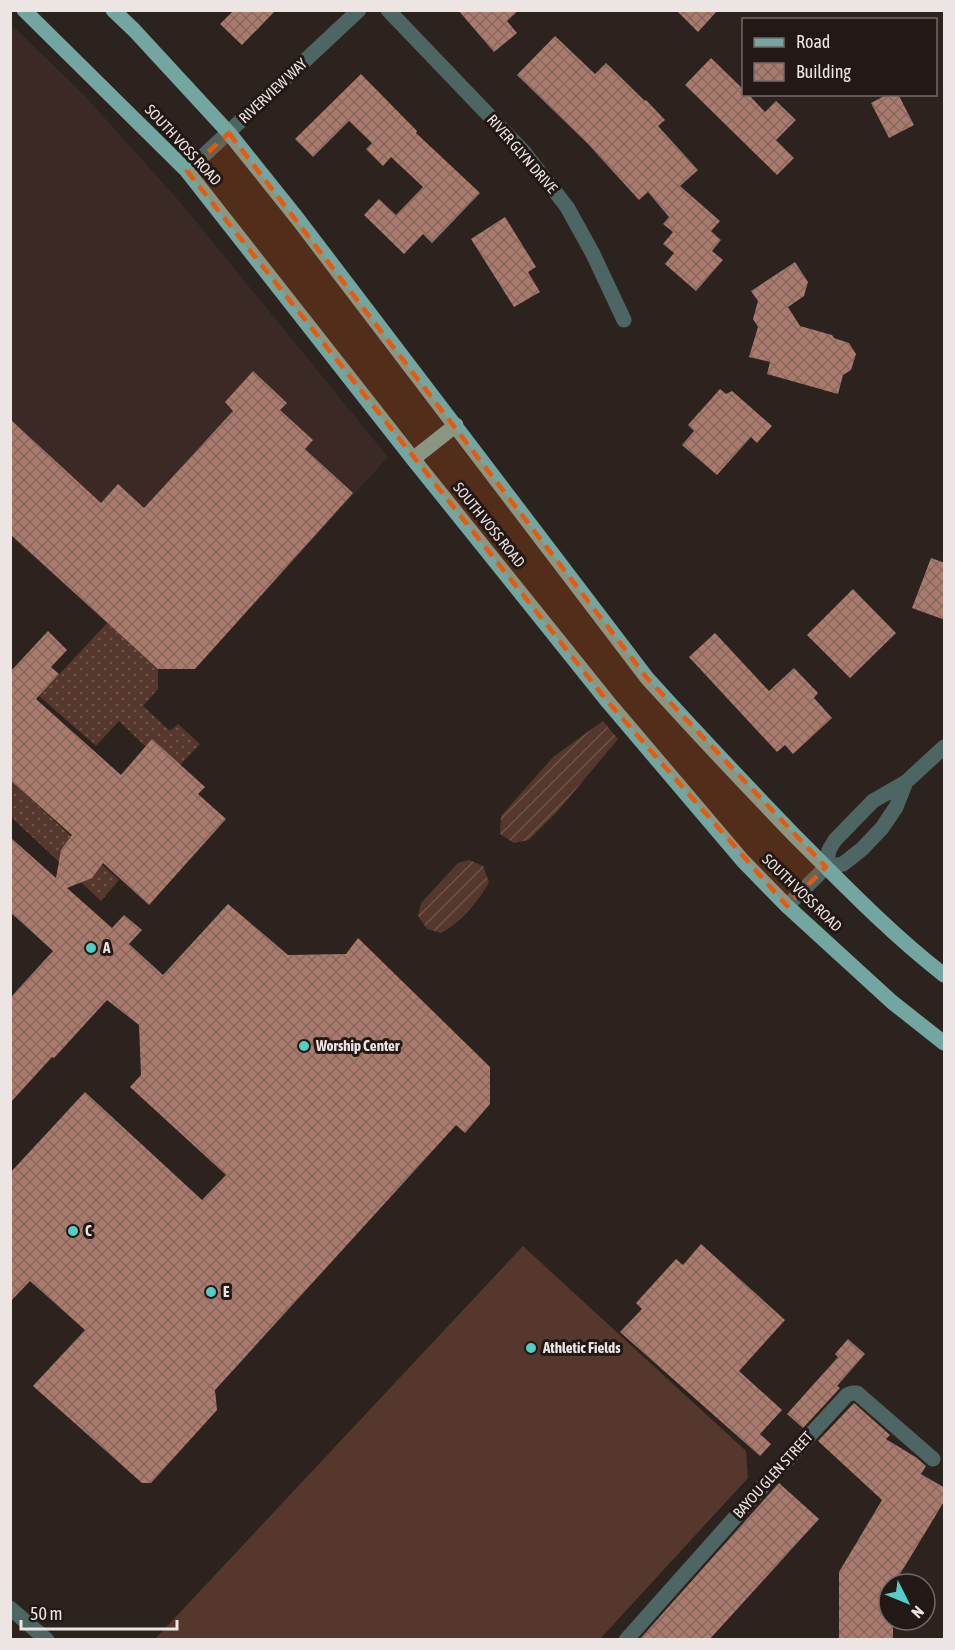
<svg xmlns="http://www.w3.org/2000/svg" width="955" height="1650" font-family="'Asap Condensed',sans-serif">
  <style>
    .built { fill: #3a2924 }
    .grass { fill: url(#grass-dots) }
    .garden { fill: url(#garden-furrows) }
    .pitch { fill: #55372d }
    .building { fill: url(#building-cross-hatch) }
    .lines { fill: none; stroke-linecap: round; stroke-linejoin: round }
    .minor { stroke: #4d6563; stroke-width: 15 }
    .major { stroke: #73a5a1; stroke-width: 15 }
    .marked { fill: #e8590c; fill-opacity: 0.2; stroke: #e8590c; stroke-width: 4.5; stroke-dasharray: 12 8; stroke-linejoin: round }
    .poi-dot { fill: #54cdc7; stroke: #221815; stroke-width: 2 }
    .labels { text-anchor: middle; stroke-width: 6; stroke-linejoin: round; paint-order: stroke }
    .street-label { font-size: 15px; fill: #ece5e3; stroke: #221815 }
    .poi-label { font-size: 15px; font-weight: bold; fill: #ece5e3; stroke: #221815; text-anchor: start }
  </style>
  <defs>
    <pattern id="grass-dots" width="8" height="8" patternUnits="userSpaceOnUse" patternTransform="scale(1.5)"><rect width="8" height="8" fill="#55372d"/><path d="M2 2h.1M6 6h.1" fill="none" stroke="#6e544b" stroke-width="1.8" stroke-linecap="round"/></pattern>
    <pattern id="garden-furrows" width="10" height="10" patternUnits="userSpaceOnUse" patternTransform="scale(1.5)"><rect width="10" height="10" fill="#55372d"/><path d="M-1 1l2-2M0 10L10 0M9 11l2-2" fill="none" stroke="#6e544b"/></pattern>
    <pattern id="building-cross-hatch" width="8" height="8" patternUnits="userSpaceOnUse" patternTransform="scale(1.5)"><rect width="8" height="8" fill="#aa7b6d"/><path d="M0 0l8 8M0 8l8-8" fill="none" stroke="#87685f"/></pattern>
  </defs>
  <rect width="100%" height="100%" fill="#2c221e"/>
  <path class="built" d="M 10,23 L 85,96 L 181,203 L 388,457 L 195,669 L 158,669 L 11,537 Z"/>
  <path class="grass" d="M 107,623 L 158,669 L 158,689 L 143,706 L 170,731 L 178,724 L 200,744 L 180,765 L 146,747 L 119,721 L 96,746 L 39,696 Z
    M 10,780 L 119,880 L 101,901 L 11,817 Z"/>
  <path class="garden" d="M 603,721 L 618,739 L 557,812 L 529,840 L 514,843 L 500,834 L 501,816 L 553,757 Z
    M 469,860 L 483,866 L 489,882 C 480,900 459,924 441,933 L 427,929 L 418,916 L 421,903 L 458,863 Z"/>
  <path class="pitch" d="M 523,1246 L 746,1451 L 748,1478 L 600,1639 L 155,1639 Z"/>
  <path class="building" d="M 234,10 L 276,10 L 242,45 L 220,24 Z
    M 458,10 L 519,10 L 507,21 L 517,33 L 494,52 Z
    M 676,10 L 718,10 L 698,32 Z
    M 555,36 L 595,74 L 606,63 L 645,101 L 646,100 L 665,120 L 658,126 L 698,170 L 680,186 L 720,221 L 711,231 L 721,240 L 712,251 L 723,260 L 696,291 L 665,264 L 674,253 L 663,244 L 673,232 L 663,224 L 669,217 L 648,192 L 639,200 L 588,144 L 517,75 Z
    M 711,58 L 744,90 L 744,94 L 748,94 L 765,112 L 776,101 L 796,120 L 776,140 L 794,158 L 777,175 L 685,85 Z
    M 361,74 L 417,131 L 416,133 L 480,193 L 432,243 L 423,234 L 404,254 L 364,215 L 379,199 L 396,215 L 423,187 L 391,157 L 383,166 L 366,149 L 372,143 L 349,121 L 313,157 L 295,139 Z
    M 888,94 L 898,94 L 914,125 L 889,138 L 871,103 Z
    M 505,217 L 536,267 L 528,272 L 540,292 L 514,307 L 471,239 Z
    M 795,262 L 808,282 L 804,296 L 788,307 L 800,326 L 832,335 L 834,338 L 849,343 L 856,354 L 851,370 L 843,375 L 838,394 L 767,374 L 770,362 L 749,357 L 758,327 L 753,319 L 758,301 L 751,291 Z
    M 253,371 L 287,403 L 280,410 L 313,440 L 305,449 L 353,493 L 195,669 L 158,669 L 10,534 L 10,419 L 101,503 L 118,484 L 144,508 L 233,411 L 225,402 Z
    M 720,389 L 726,394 L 732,391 L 772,426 L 757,443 L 751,437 L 717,475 L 682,445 L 694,431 L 688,425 Z
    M 931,558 L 945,563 L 945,620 L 912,608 Z
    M 853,589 L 896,633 L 850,678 L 807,635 Z
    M 48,631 L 67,650 L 51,667 L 59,674 L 36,699 L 121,775 L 152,739 L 205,787 L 198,794 L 226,819 L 149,905 L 103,863 L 92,878 L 67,888 L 112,928 L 124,915 L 142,930 L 129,944 L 163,975 L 228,904 L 288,955 L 346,954 L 358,938 L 490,1067 L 490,1104 L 465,1133 L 456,1125 L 215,1390 L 217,1410 L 151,1483 L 142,1483 L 33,1386 L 85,1330 L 30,1281 L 10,1302 L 10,1173 L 85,1092 L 202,1200 L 226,1175 L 130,1087 L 141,1075 L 139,1025 L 107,1000 L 54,1058 L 52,1057 L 10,1103 L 10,998 L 53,951 L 10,912 L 10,837 L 56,878 L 61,850 L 72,835 L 10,780 L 10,672 Z
    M 715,633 L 769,691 L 794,668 L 818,693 L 814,698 L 832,718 L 793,754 L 785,745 L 777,752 L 689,657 Z
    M 701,1244 L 785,1320 L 739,1371 L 782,1410 L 760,1434 L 771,1444 L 760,1456 L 620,1332 L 642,1309 L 636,1303 L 676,1259 L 683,1265 Z
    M 848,1339 L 865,1354 L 837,1386 L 840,1388 L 803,1428 L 787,1414 L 838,1357 L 835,1354 Z
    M 854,1403 L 890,1435 L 886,1439 L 917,1458 L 926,1466 L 921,1474 L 945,1488 L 945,1500 L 894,1584 L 889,1584 L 889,1620 L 893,1620 L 893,1640 L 839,1640 L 839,1572 L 882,1500 L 818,1441 Z
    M 779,1483 L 819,1519 L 709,1640 L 639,1640 Z"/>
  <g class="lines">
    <path class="minor" d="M 388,10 L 524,152 L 567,207 L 593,254 L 624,320
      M 187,171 L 359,10
      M 826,867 L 843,864 L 862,849 L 882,828 L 896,807 L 906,782
      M 787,906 L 826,867 L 829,850 L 835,840 L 873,801 L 906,782 L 944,747
      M 10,1608 L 47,1640
      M 626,1640 L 763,1486 L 847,1395 L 852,1393 L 857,1393 L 933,1459"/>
    <path class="major" d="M 24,10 L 187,171 L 413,459 L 608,702 L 743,861 L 787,906 L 892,1002 L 944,1043
      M 113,10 L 134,30 L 229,133 L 297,218 L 647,678 C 695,731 744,783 794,835 C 842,883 890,933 944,975
      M 413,459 L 456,425"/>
  </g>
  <path class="marked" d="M 229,133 L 647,678 L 826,867 L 787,906 L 608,702 L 187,171 Z"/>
  <g class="poi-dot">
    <circle cx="91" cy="948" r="6"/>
    <circle cx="304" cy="1046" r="6"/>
    <circle cx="73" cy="1231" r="6"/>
    <circle cx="211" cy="1292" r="6"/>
    <circle cx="531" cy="1348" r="6"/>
  </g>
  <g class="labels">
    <g class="street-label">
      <text transform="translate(273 91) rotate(-43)" y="5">RIVERVIEW WAY</text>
      <text transform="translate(183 145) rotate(47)" y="5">SOUTH VOSS ROAD</text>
      <text transform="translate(522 154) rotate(49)" y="5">RIVER GLYN DRIVE</text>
      <text transform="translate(489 525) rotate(51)" y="5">SOUTH VOSS ROAD</text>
      <text transform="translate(802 893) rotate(44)" y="5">SOUTH VOSS ROAD</text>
      <text transform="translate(773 1475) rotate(-48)" y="5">BAYOU GLEN STREET</text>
    </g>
    <g class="poi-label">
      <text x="103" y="953">A</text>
      <text x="316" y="1051">Worship Center</text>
      <text x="85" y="1236">C</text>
      <text x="223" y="1297">E</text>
      <text x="543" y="1353">Athletic Fields</text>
    </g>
  </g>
  <rect width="955" height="1650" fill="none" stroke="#ece5e3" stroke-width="24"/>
  <rect x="742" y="18" width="195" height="78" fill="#221815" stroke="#736a67" stroke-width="1.5"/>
  <rect x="754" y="38" width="30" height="9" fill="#73a5a1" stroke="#736a67" stroke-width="1.5"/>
  <text x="796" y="48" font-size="18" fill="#ece5e3">Road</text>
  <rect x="754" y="63" width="30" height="18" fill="url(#building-cross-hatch)" stroke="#736a67" stroke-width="1.5"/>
  <text x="796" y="78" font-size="18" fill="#ece5e3">Building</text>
  <g transform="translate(907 1602) rotate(133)"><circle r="28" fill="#221815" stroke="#736a67" stroke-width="1.5"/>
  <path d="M0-4.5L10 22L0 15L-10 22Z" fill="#54cdc7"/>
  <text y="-9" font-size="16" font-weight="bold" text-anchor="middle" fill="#ece5e3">N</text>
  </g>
  <path d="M21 1620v9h156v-9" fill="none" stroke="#ece5e3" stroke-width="3"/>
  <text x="30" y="1620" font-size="18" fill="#ece5e3" stroke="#221815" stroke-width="4.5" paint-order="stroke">50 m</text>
</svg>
